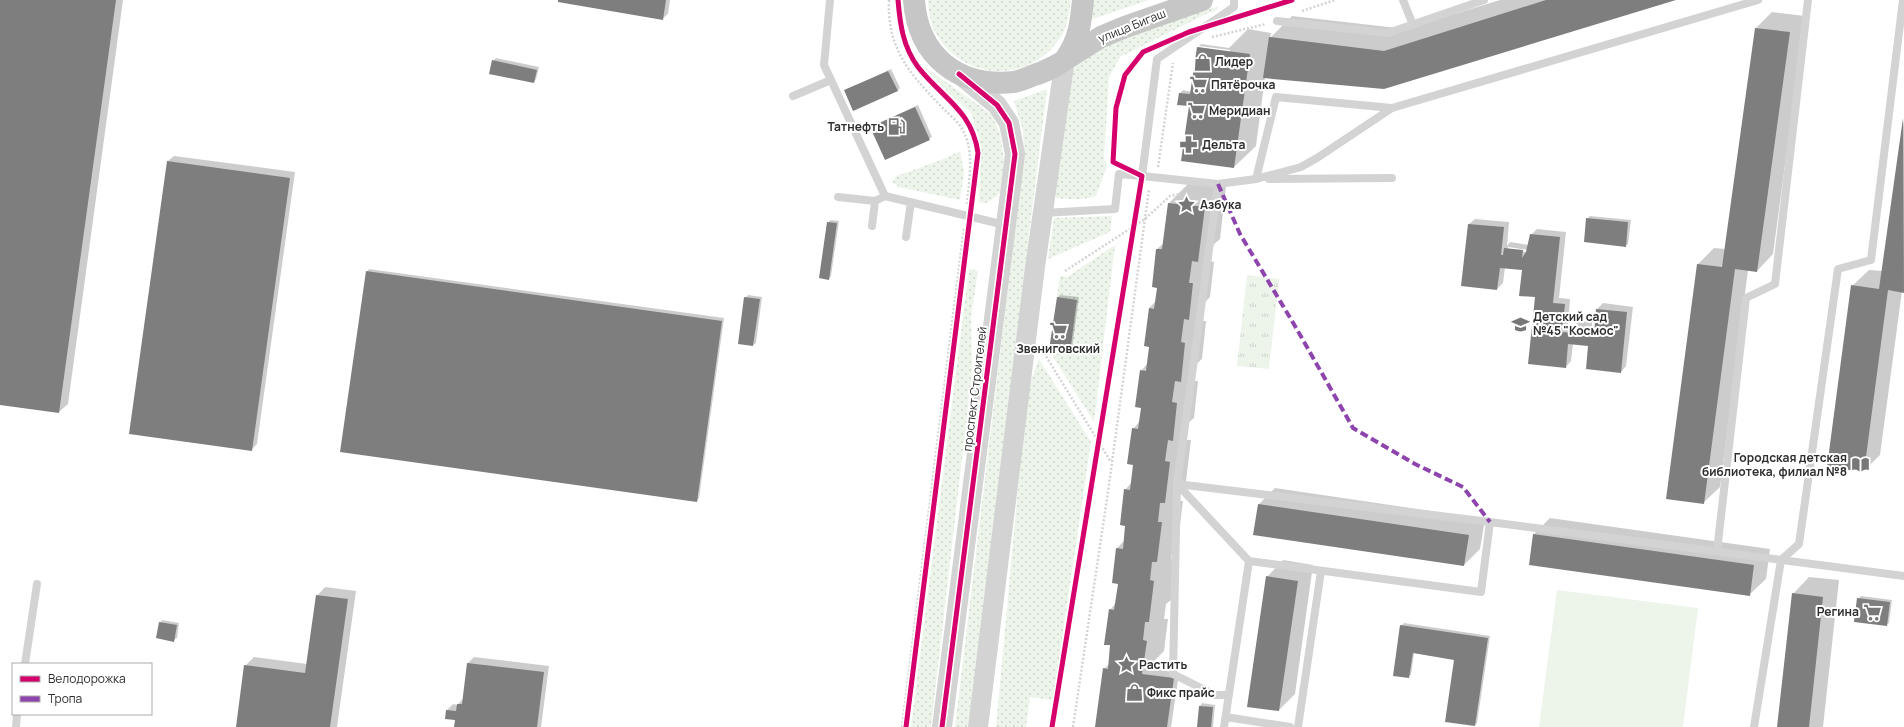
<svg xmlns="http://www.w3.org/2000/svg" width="1904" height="727" font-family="Manrope,sans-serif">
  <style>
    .grass { fill: url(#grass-dots) }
    .park { fill: url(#park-tufts) }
    .pitch { fill: #edf5eb }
    .shadow { fill: #0003; fill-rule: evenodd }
    .building { fill: #7e7e7e }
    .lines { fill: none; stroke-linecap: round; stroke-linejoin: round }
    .path { stroke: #d3d3d3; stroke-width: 2.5; stroke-dasharray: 2 2; stroke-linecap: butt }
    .service { stroke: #d3d3d3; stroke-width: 8 }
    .tertiary { stroke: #d3d3d3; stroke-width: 20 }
    .primary { stroke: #c6c6c6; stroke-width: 22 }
    .quiet { stroke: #8e44ad; stroke-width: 4; stroke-dasharray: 8 4; stroke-linecap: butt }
    .cycleway-casing { stroke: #fff; stroke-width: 8 }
    .cycleway { stroke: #d6006c; stroke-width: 5 }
    .labels { text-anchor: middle; stroke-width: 4; stroke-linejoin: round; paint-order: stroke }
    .street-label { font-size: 12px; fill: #2e2e2e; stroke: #fff }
    .poi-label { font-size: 12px; font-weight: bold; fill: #2e2e2e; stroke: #fff; text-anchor: start }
  </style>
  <defs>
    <pattern id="grass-dots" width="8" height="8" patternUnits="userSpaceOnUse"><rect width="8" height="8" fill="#edf5eb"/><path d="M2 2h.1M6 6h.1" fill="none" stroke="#ccd2ca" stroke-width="1.8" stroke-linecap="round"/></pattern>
    <pattern id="park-tufts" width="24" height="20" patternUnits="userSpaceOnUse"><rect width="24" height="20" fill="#edf5eb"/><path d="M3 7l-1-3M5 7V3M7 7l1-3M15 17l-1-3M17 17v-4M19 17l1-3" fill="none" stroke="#ccd2ca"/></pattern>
  </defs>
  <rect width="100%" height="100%" fill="#fff"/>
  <path class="grass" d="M 928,0 L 1071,0 C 1069,12 1068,25 1062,35 C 1033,83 966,83 937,35 C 930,25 929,12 928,0 Z
    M 1094,0 L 1149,0 L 1090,20 Z
    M 1219,6 L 1216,11 L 1208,13 L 1120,57 L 1109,77 L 1104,158 L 1107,166 L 1096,196 C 1083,201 1069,199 1056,198 L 1053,190 L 1071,77 L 1077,60 L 1104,42 Z
    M 922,65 L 991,114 L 1000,133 L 1004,160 L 1000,192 L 996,197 L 986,203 L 979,202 L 981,146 L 971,113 L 947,91 Z
    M 1047,89 L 968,727 L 955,727 L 1024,156 L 1023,130 L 1014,101 Z
    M 960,151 L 964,173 L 960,200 L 899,187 L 892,182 L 897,176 L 941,160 Z
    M 1112,216 L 1110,232 L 1048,259 L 1054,218 Z
    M 1115,245 L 1094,422 L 1049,350 L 1070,352 L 1077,300 L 1057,297 L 1060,276 L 1067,277 Z
    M 969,269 L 978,271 L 971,317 L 972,372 L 931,727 L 911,727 Z
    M 1039,359 L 1091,442 L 1053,700 L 1030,697 L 1026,727 L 996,727 L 1027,391 Z"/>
  <path class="park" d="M 1247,275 L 1279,279 L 1269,369 L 1237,366 Z"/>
  <path class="pitch" d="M 1557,590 L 1698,608 L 1683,727 L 1539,727 Z"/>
  <path class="shadow" d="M 0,0 L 123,0 L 68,404 L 59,412 L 0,404 Z
    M 559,0 L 670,0 L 668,14 L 662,19 Z
    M 1500,0 L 1674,0 L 1265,77 L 1256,146 L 1234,167 L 1190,105 L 1179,104 L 1180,93 L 1183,90 L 1192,92 L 1198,47 L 1230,52 L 1230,50 L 1199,46 L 1201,44 L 1229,48 L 1248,29 L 1271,33 L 1270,38 L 1292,16 L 1406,29 Z
    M 1772,12 L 1805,16 L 1773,254 L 1757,271 L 1748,270 L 1720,487 L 1703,503 L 1698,264 L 1714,248 L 1726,249 L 1756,28 Z
    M 496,58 L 539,67 L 536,79 L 534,82 L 493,61 Z
    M 891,69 L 900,88 L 897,91 L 845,91 Z
    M 918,105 L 932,137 L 886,159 L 872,127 Z
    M 1904,119 L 1904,292 L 1902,291 L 1880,455 L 1864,471 L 1852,286 L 1869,270 L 1883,271 Z
    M 174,156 L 295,172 L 257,444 L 251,450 L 168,161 Z
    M 1190,182 L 1226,186 L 1220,239 L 1212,246 L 1210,261 L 1214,262 L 1210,297 L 1204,303 L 1202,321 L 1206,321 L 1202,359 L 1195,365 L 1193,381 L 1198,381 L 1194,418 L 1188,423 L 1186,440 L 1191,440 L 1186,481 L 1181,486 L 1179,501 L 1183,501 L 1178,540 L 1173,545 L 1171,559 L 1176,559 L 1171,600 L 1166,604 L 1164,619 L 1168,619 L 1164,651 L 1147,668 L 1179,673 L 1171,727 L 1096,727 L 1104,669 L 1109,664 L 1111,644 L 1110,610 L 1116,603 L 1119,583 L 1117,548 L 1124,541 L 1126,525 L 1125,490 L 1132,482 L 1135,464 L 1133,429 L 1140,421 L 1142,407 L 1141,371 L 1148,363 L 1151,346 L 1149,308 L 1156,301 L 1158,287 L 1157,249 L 1164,243 L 1169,203 Z
    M 1590,216 L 1631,220 L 1628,244 L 1625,246 L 1587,219 Z
    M 1475,219 L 1509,222 L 1507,246 L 1510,242 L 1529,245 L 1531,235 L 1537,229 L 1566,232 L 1559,298 L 1570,299 L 1568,326 L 1573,327 L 1579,321 L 1592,322 L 1592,328 L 1595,328 L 1597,309 L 1603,303 L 1633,307 L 1626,366 L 1621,372 L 1589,345 L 1573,344 L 1571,361 L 1566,367 L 1537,297 L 1523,269 L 1505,267 L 1503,283 L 1497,289 L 1469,224 ZM 1508,247 L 1528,250 L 1528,252 L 1508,249 Z
    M 831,220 L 839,221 L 831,276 L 829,279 L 828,222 Z
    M 369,269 L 724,318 L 699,498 L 697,501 L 367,272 Z
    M 748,295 L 762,297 L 756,343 L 753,345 L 745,298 Z
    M 1060,295 L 1079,297 L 1072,349 L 1069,352 L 1058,297 Z
    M 1275,488 L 1485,519 L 1480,549 L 1464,565 L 1254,534 L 1259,504 Z
    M 1550,518 L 1770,549 L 1766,579 L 1749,595 L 1530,564 L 1534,534 Z
    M 1283,560 L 1313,565 L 1295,694 L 1279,710 L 1267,577 Z
    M 1809,577 L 1839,580 L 1823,727 L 1778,727 L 1793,594 Z
    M 325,587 L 356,591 L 337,727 L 237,727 L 245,666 L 254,657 L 307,664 L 317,596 Z
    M 1861,596 L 1892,600 L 1889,623 L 1886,625 L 1858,599 Z
    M 162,620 L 179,623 L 177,638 L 174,640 L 160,623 Z
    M 1404,623 L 1490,636 L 1477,723 L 1475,725 L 1456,659 L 1414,653 L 1411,675 L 1408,677 L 1401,626 Z
    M 474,657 L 549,666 L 541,727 L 460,727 L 456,719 L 446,718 L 447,710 L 453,704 L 457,705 L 464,698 L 468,663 Z
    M 1202,703 L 1215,705 L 1213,727 L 1198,727 L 1200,706 Z"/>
  <path class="building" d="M 0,0 L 116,0 L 59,413 L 0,405 Z
    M 558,0 L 666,0 L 663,20 L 558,2 Z
    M 1546,0 L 1676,0 L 1384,89 L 1263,78 L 1269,37 L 1384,51 Z
    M 1755,28 L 1790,32 L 1757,272 L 1735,269 L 1704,504 L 1666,499 L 1697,264 L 1722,267 Z
    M 1197,47 L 1250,54 L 1234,168 L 1181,161 L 1189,106 L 1177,105 L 1179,93 L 1190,94 Z
    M 492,60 L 537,70 L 534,83 L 489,74 Z
    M 888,71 L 898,91 L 853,111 L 844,90 Z
    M 915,107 L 930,140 L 885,160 L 870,127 Z
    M 1903,118 L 1904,293 L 1888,290 L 1864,472 L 1827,467 L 1851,285 L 1879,289 Z
    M 167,161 L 290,178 L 252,451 L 129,434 Z
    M 1168,203 L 1205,207 L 1198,262 L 1192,261 L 1189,283 L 1193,283 L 1189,320 L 1184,319 L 1181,342 L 1185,343 L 1181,382 L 1175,381 L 1172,402 L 1177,403 L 1173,441 L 1168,440 L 1165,461 L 1170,462 L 1165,503 L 1160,503 L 1158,522 L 1162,522 L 1157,562 L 1152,562 L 1150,580 L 1154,581 L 1149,622 L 1145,622 L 1143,640 L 1147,641 L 1142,674 L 1174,678 L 1167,727 L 1095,727 L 1103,668 L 1108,669 L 1110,645 L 1104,645 L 1109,609 L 1114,610 L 1118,584 L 1112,583 L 1116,548 L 1123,549 L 1125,526 L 1120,525 L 1124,489 L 1130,490 L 1133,465 L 1127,464 L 1132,428 L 1138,429 L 1141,408 L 1135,407 L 1140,370 L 1146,371 L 1149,347 L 1144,346 L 1149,308 L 1154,309 L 1157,288 L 1152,287 L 1156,249 L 1162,249 Z
    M 1586,218 L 1628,222 L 1626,247 L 1584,242 Z
    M 827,222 L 837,223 L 829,280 L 819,278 Z
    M 1468,224 L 1504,227 L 1501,255 L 1503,255 L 1504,248 L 1523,250 L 1522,258 L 1526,252 L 1530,234 L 1560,237 L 1553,303 L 1565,304 L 1562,332 L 1572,333 L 1572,326 L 1587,328 L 1586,334 L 1594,334 L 1596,309 L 1627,312 L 1621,373 L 1586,369 L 1588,346 L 1568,344 L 1566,368 L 1528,364 L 1535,297 L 1519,296 L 1522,270 L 1500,268 L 1497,290 L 1461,286 Z
    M 366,271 L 722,321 L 697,502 L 340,452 Z
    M 744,297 L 760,299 L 753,346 L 738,344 Z
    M 1057,297 L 1077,300 L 1070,353 L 1049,350 Z
    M 1258,504 L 1469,535 L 1464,566 L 1253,535 Z
    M 1533,534 L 1754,565 L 1750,596 L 1529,565 Z
    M 1266,576 L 1298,581 L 1279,711 L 1247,707 Z
    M 1792,593 L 1823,597 L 1809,727 L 1777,727 Z
    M 316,595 L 348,599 L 330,727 L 236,727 L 244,665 L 305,673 Z
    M 1857,598 L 1890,602 L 1887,626 L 1854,622 Z
    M 159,622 L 177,625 L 174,642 L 156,638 Z
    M 1400,625 L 1488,638 L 1475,726 L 1445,722 L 1454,660 L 1413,653 L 1409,678 L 1393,676 Z
    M 467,663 L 544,672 L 537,727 L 454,727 L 455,720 L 445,719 L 446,710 L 456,711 L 457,704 L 462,704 Z
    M 1199,706 L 1213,707 L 1211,727 L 1197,727 Z"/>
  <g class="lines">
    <path class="path" d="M 889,0 C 887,47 908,72 939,104 C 946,112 957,120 962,129 C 975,149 969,182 967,204
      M 1302,11 L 1335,0
      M 1212,37 L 1266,24
      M 1158,167 L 1173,63
      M 1065,271 L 1145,219 L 1170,196 L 1181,194
      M 1044,353 L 1111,462
      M 902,727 L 964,227
      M 1073,727 L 1108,492 L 1149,189"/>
    <path class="service" d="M 830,0 L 824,65 L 885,196
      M 1403,0 L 1413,25
      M 1277,21 L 1388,33 L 1484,0
      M 793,96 L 831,80
      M 1142,176 L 1218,184 L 1256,179 L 1301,167 L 1317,158 L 1392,108 L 1758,0
      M 1256,179 L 1276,97 L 1392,108
      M 1269,179 L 1392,178
      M 1218,184 L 1177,484 L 1173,674 L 1215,695 L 1228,695
      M 838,197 L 875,201 L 885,196 L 1005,225
      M 1043,213 L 1115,209 L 1119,174 L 1142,176 L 1157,59 L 1234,7 L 1234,0
      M 872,226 L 875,201
      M 906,237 L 911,202
      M 1177,484 L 1490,522 L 1904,576
      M 1177,484 L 1249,561 L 1224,727
      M 1717,551 L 1746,298 L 1775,284 L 1808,0
      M 1249,561 L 1481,592 L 1490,522
      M 25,664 L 37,584
      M 1226,717 L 1290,727
      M 16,727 L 17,714
      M 1298,727 L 1321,571
      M 1754,727 L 1781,560 L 1799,544 L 1838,269 L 1871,260 L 1903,0"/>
    <path class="tertiary" d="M 942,727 L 1015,154 L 1009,123 L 997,105 L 959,74
      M 978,727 L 1035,267 L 1065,59"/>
    <path class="primary" d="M 914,0 C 918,56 958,88 1014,82 C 1020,81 1027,78 1034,75 C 1041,73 1062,64 1066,58 C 1079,40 1081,21 1083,0
      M 1066,59 L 1101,37 L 1125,27 L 1202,0"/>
    <path class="quiet" d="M 1218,184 L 1240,234 L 1295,326 L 1353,428 L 1415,464 L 1463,487 L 1490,522"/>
    <defs>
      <path id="cycleway" d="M 898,0 C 900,24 903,47 918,67 C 942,98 972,110 978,153 L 906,727
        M 942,727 L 1015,154 L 1009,123 L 997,105 L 959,74
        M 1052,727 L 1142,176 L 1113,162 L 1116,108 L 1125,75 L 1143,52 L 1189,32 L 1292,0"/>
    </defs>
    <use href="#cycleway" class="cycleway-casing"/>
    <use href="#cycleway" class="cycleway"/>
  </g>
  <defs>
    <symbol id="shop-bare" viewBox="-9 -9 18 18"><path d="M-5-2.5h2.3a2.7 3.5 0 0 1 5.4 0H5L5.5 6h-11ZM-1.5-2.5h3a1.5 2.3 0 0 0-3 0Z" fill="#777" stroke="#fff" stroke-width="2.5" paint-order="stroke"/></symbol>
    <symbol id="supermarket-bare" viewBox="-9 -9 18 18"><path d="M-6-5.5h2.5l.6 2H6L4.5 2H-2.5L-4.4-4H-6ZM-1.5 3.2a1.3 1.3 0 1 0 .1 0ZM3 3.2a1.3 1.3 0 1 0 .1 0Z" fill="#777" stroke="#fff" stroke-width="2.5" paint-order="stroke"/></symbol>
    <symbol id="fuel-bare" viewBox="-9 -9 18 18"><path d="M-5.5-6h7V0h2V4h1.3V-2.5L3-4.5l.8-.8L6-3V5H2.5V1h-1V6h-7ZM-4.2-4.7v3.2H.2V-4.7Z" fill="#777" stroke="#fff" stroke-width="2.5" paint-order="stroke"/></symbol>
    <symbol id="pharmacy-bare" viewBox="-9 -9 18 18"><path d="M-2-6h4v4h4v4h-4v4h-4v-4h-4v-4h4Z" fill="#777" stroke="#fff" stroke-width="2.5" paint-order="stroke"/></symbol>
    <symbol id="sight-bare" viewBox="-9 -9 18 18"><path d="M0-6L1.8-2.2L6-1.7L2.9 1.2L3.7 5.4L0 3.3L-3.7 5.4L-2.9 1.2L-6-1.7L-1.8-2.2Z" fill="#777" stroke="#fff" stroke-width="2.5" paint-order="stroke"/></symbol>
    <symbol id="school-bare" viewBox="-9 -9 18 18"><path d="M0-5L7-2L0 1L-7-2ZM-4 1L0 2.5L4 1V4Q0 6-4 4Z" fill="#777" stroke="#fff" stroke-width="2.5" paint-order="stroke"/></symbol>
    <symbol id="library-bare" viewBox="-9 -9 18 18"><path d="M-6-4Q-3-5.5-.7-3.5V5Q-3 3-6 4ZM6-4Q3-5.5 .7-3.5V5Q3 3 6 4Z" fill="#777" stroke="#fff" stroke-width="2.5" paint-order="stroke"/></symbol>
  </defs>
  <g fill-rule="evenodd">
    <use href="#shop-bare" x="1190" y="50" width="25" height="25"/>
    <use href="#supermarket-bare" x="1186" y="72" width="25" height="25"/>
    <use href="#supermarket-bare" x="1184" y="98" width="25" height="25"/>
    <use href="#fuel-bare" x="884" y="114" width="25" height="25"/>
    <use href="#pharmacy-bare" x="1176" y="132" width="25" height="25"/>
    <use href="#sight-bare" x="1174" y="192" width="25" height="25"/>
    <use href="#school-bare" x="1508" y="312" width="25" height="25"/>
    <use href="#supermarket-bare" x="1046" y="318" width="25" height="25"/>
    <use href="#library-bare" x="1848" y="452" width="25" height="25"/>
    <use href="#supermarket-bare" x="1860" y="600" width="25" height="25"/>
    <use href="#sight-bare" x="1114" y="652" width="25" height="25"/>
    <use href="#shop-bare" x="1122" y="680" width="25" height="25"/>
  </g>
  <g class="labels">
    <g class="street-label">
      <text transform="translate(1132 26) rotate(-22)" y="4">улица Бигаш</text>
      <text transform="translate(975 389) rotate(-83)" y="4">проспект Строителей</text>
    </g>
    <g class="poi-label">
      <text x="1215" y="66">Лидер</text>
      <text x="1211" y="89">Пятёрочка</text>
      <text x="1209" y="115">Меридиан</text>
      <text x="884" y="131" text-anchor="end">Татнефть</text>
      <text x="1202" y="149">Дельта</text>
      <text x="1200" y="209">Азбука</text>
      <text x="1533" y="321">Детский сад<tspan x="1533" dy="14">№45 "Космос"</tspan></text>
      <text x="1058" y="353" text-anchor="middle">Звениговский</text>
      <text x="1847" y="462" text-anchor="end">Городская детская<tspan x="1847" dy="14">библиотека, филиал №8</tspan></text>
      <text x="1859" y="616" text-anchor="end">Регина</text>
      <text x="1139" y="669">Растить</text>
      <text x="1147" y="697">Фикс прайс</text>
    </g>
  </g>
  <rect x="12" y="663" width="140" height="52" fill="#ffffff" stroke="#ababab"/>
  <rect x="20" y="676" width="20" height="6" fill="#d6006c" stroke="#ababab"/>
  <text x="48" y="683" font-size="12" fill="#2e2e2e">Велодорожка</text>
  <rect x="20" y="696" width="20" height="6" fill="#8e44ad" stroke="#ababab"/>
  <text x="48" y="703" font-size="12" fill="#2e2e2e">Тропа</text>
</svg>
